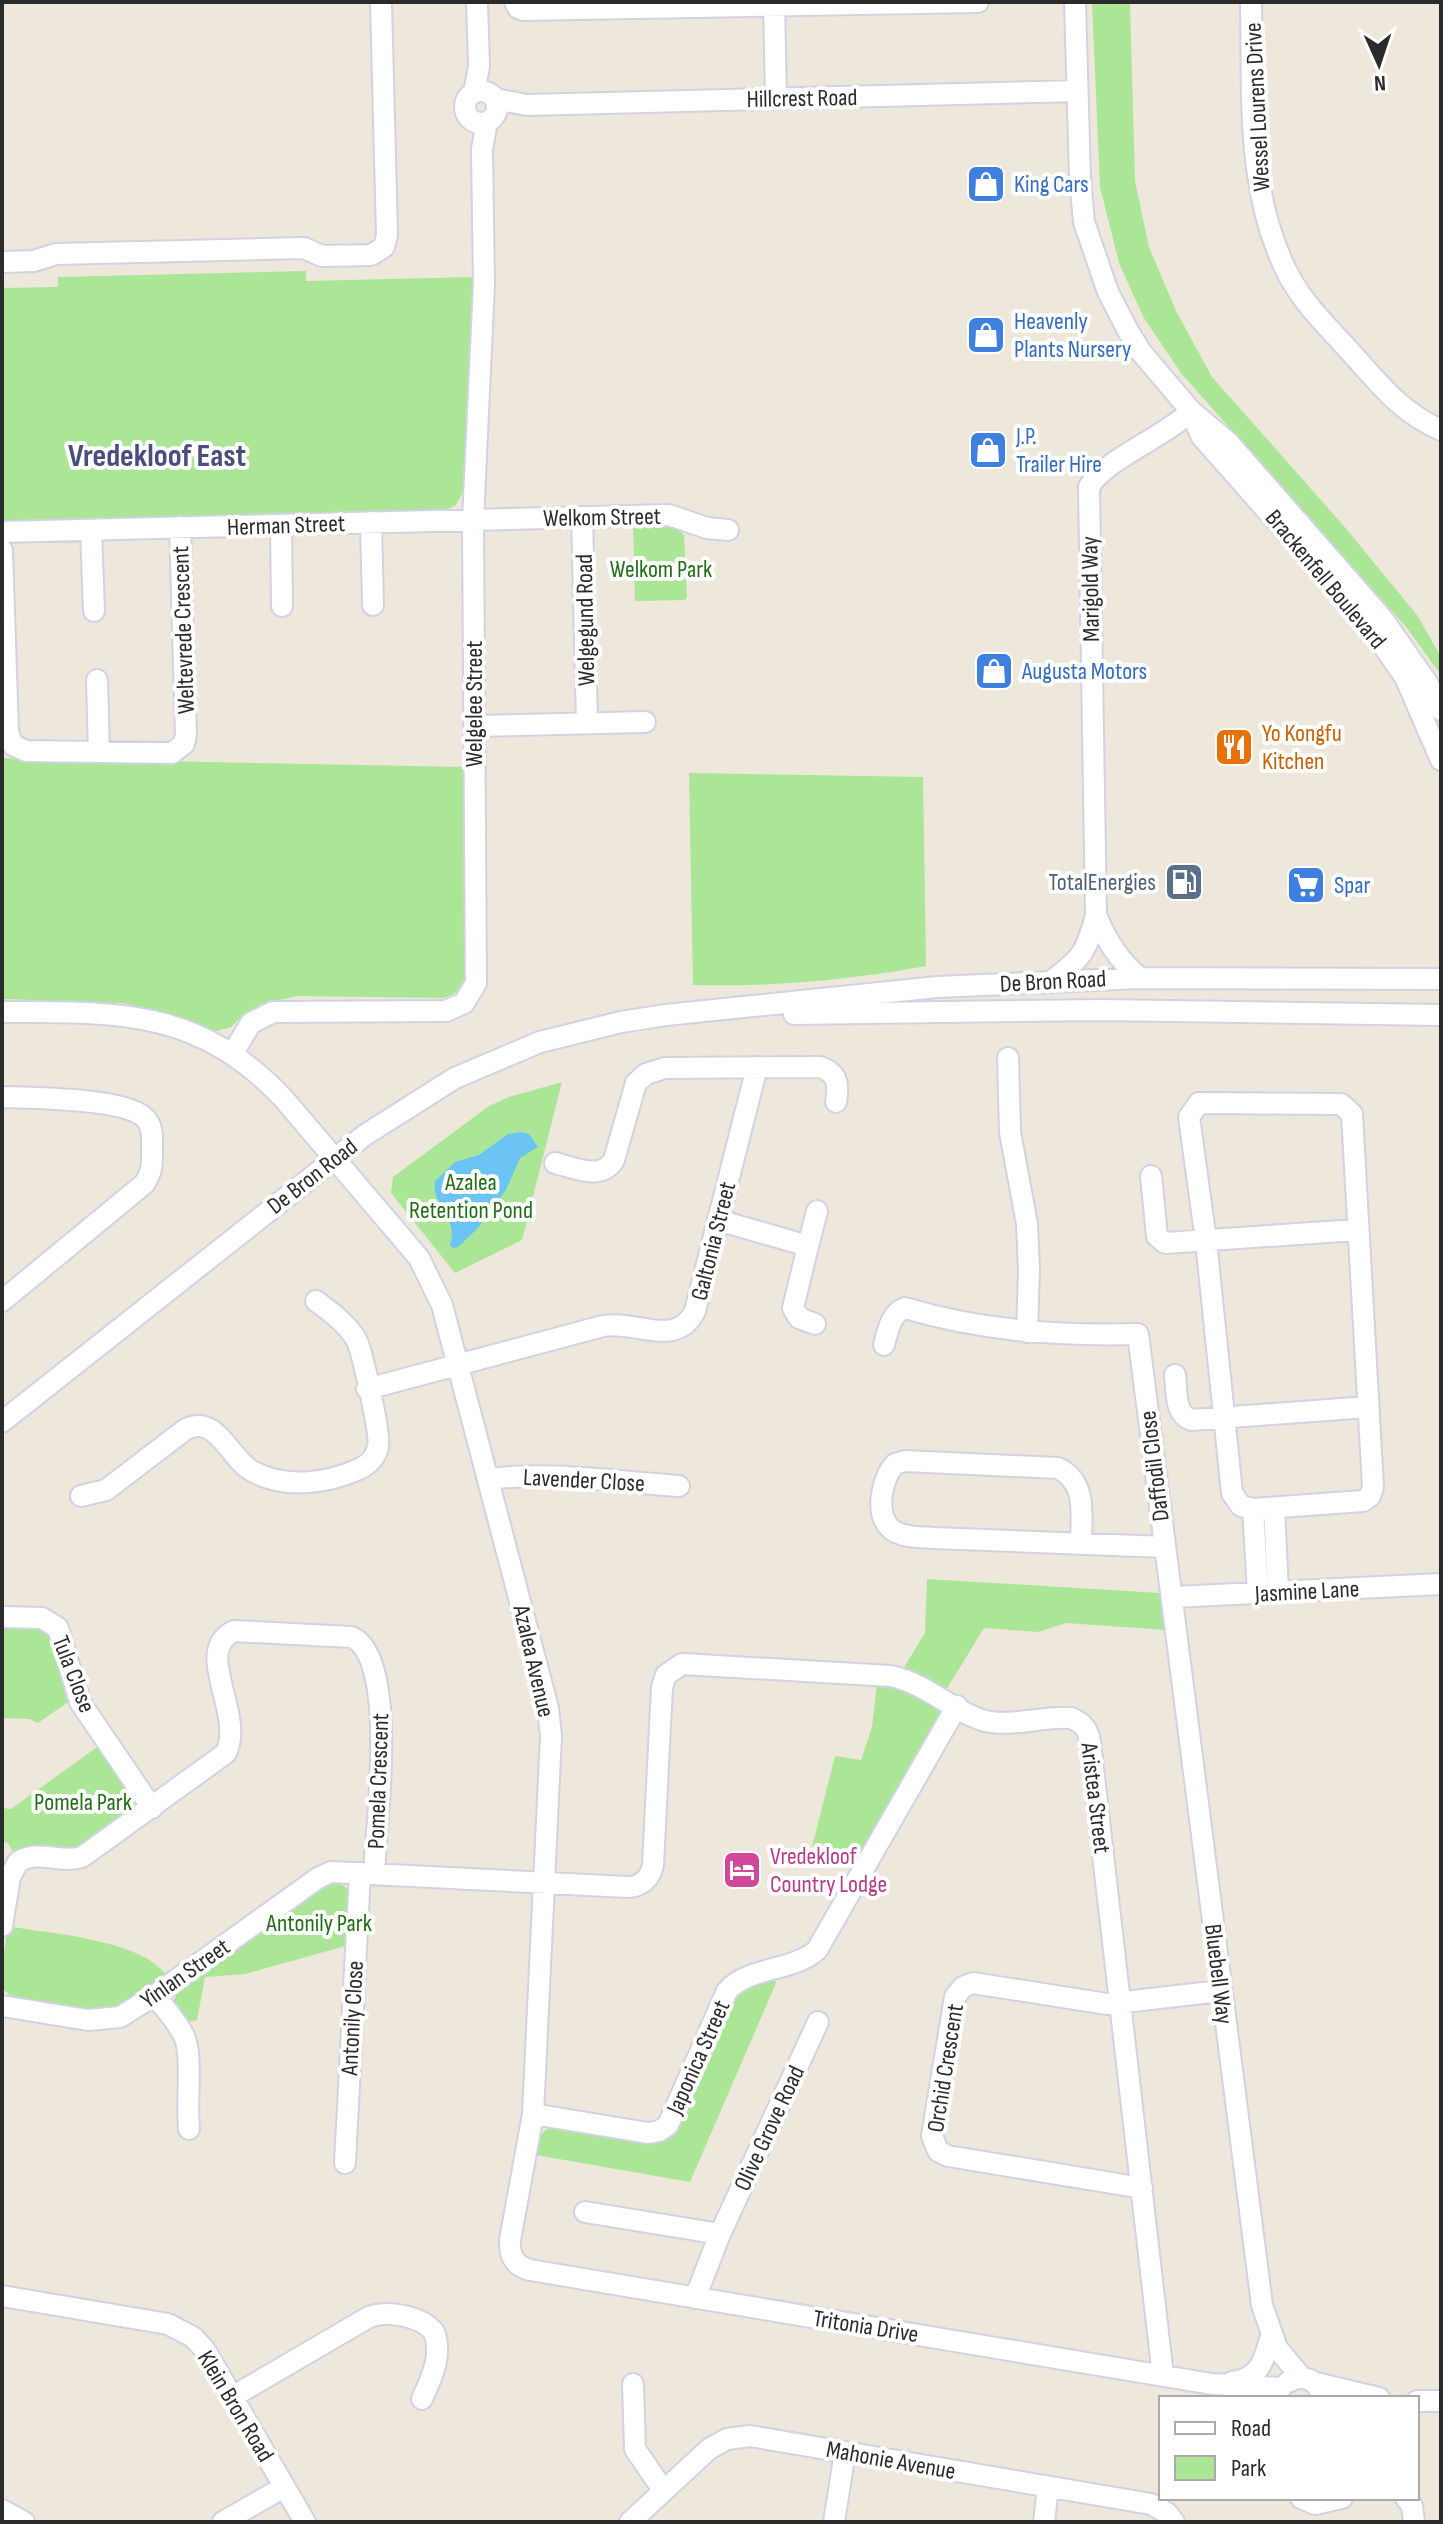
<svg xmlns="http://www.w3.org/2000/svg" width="1443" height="2524" font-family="'Sofia Sans Condensed',sans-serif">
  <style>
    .green { fill: #abe696 }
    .water { fill: #6bc4f4 }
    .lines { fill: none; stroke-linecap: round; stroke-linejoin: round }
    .minor-casing { stroke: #d1d3e4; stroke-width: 24 }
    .minor { stroke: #fff; stroke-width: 20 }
    .labels { text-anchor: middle; stroke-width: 8; stroke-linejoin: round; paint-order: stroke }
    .street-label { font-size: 24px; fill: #2b2b2b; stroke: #fff }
    .shop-label { font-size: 24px; fill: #366cbe; stroke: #fff; text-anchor: start }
    .park-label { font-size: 24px; fill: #216c17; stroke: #fff }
    .food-label { font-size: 24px; fill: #c56008; stroke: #fff; text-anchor: start }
    .service-label { font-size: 24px; fill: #4e5e75; stroke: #fff; text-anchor: end }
    .hotel-label { font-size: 24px; fill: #b23c85; stroke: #fff; text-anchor: start }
    .district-label { font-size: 32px; font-weight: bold; fill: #494e7e; stroke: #fff }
  </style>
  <rect width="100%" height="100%" fill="#ede7dc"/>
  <path class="green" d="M 1092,2 L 1130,2 L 1135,181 L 1149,247 L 1176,311 L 1212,377 L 1343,525 L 1417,615 L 1441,657 L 1441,675 L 1407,628 L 1181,373 L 1144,318 L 1119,263 L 1100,187 Z
    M 306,271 L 306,281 L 474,277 L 464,490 L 456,505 L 444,511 L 2,525 L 2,288 L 58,287 L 58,277 Z
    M 633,523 L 674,525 L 684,535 L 687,597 L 685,600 L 635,601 Z
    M 2,758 L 465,767 L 466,974 C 463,988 455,996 441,998 L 298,996 L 261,1004 L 245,1013 L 231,1027 L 216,1031 L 163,1012 L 122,1003 L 2,999 Z
    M 689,773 L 923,777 L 926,966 C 851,980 770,987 693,985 Z
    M 562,1082 L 522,1240 L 455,1273 L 391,1193 L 393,1177 L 489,1106 L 509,1097 Z
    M 927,1579 L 1159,1593 L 1167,1630 L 1066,1623 L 1038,1632 L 984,1628 L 946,1690 L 903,1669 L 925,1633 Z
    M 9,1623 L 50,1629 L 71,1700 L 38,1723 L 29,1719 L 2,1718 L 2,1625 Z
    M 877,1684 L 902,1688 L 940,1709 L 942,1716 L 864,1854 L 812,1847 L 835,1756 L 861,1760 L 872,1727 Z
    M 100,1745 L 135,1798 L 134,1809 L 78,1850 L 15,1855 L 8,1843 L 2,1841 L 2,1808 L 11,1809 Z
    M 337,1881 L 349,1890 L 349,1945 L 245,1974 L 205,1977 L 197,2020 L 184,2023 L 174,2004 L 176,1992 L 327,1883 Z
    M 8,1926 C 51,1934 141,1939 167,1976 L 120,2007 L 99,2012 L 15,2000 L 2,1988 L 2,1966 Z
    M 773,1978 L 776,1983 L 690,2182 L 536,2155 L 539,2136 L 552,2125 L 650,2141 L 729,2004 L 742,1989 Z"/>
  <path class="water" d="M 522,1132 L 529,1134 L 538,1147 L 520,1158 L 506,1190 L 478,1228 L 458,1247 L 453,1248 L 450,1245 C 459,1216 431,1206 435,1181 L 455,1162 L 479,1155 L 508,1134 Z"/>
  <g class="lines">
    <defs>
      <path id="minor" d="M 515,2 L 518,8 L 523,10 L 978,2
        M 774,2 L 776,99
        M 1075,2 L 1080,178 L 1084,222 L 1108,292 L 1127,329 L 1141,352 L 1191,411 L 1229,443 L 1382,618 L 1428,684 L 1441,710
        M 1251,2 C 1253,94 1245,192 1289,276 C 1305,306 1332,331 1354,356 C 1382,387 1402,413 1441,430
        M465 107a16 16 0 1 1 32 0a16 16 0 1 1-32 0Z
        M 474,93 L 479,66 L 477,2
        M 495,99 L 527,105 L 1077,91
        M 2,262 L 34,261 L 56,254 L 304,248 L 322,256 L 371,255 L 384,247 L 387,235 L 381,2
        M 1192,415 L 1202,437 L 1370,627 L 1405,677 L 1441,760
        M 582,517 L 587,723
        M 371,522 L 373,605
        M 281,525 L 282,606
        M 91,530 L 94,611
        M 2,532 L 669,515 L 707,528 L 728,530
        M 2,550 L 8,732 L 13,745 L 26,751 L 172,753 L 184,744 L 186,734 L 180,527
        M 97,680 L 99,752
        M 475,726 L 645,722
        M 1096,915 C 1107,941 1118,960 1140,978
        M 1053,980 C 1083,957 1086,952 1096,915 L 1089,487 C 1105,459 1165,437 1191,411
        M 2,1012 C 116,1012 198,1008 283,1098 L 419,1258 L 442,1305 L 548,1708 L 551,1736 L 533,2114 L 510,2240 C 509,2256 515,2266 530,2270 L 1212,2384 L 1281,2388
        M 794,1014 L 1101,1010 L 1441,1015
        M 233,1053 L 251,1023 L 273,1012 L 446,1011 L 464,1003 L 476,983 L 473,520 L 484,284 L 482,149 L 487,122
        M 1008,1058 L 1010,1132 L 1027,1224 L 1029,1270 L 1027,1332
        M 2,1097 C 31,1098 125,1098 145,1118 C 153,1126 152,1137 152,1148 C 152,1162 153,1172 144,1184 L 2,1301
        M 1199,1103 L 1341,1104 L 1352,1114 L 1373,1487 L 1370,1496 L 1363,1501 L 1253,1509 L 1241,1506 L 1232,1493 L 1206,1241 L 1189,1117 Z
        M 555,1163 C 575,1168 601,1181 614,1160 L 636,1083 L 646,1074 L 665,1068 L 820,1067 C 838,1073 839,1085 836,1102
        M 1151,1176 L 1157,1236 L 1165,1243 L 1357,1230
        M 718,1220 L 808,1246 L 793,1308 L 799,1318 L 815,1324
        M 808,1246 L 817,1211
        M 884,1345 C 888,1331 890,1314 905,1308 C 982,1331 1059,1336 1138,1334 L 1262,2305 L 1277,2348 L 1301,2377
        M 1175,1375 C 1177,1391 1174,1413 1191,1420 L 1368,1407
        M 367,1389 L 603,1326 C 636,1320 676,1349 695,1311 L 757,1067
        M 2,1422 L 365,1135 L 455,1078 L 540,1042 L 621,1022 L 666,1015 L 937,987 L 1140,978 L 1441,979
        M 489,1479 C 551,1471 616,1482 679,1486
        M 81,1496 L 106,1490 L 186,1429 C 217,1414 229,1458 252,1471 C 284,1489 326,1484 359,1469 C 368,1465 376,1457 378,1447 C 381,1435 362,1350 356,1339 C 346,1323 331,1312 316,1301
        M 1274,1508 L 1278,1592
        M 1253,1509 L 1258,1593
        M 1081,1544 C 1081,1515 1088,1483 1058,1468 L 905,1461 L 895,1464 C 882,1478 874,1514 891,1529 C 902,1538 920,1537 934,1538 L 1164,1547
        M 1174,1597 L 1441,1584
        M 2,1617 L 42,1618 L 58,1628 L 80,1702 L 152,1808
        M 2,1926 L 10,1877 L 18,1862 C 39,1849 60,1864 82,1857 L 226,1753 C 245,1713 192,1651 234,1631 L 351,1637 C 399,1655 376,1828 374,1874
        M 155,1995 C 164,2008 177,2021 184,2036 C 193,2055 186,2103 189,2129
        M 2,2006 L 88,2020 L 120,2017 L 155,1995 L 318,1878 L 331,1872 L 627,1887 C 641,1887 650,1879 653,1865 L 662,1687 L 666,1675 L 682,1664 L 891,1676 C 927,1684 951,1710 982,1720 C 1007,1728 1044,1716 1071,1718 C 1083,1723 1088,1729 1090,1742 L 1163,2376
        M 533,2114 L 648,2133 L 659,2131 L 668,2125 L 727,1991 C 749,1966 792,1972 817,1950 L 957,1706
        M 345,2163 L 360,1873
        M 1142,2188 L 948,2156 L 938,2151 L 932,2136 L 955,1997 L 963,1987 L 973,1983 L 1107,2004 L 1220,1991
        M 585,2212 L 720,2234
        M 2,2296 L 168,2324 L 193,2337 L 205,2350 L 305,2522
        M 695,2298 L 720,2234 L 818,2022
        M 1232,2382 C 1260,2379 1264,2360 1271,2336
        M 1288,2382 C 1304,2373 1318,2380 1323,2398
        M 1316,2383 L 1379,2398
        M 633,2384 L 635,2449 L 663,2490
        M 232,2397 L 369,2317 C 388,2310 421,2316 434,2332 C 443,2355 431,2379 422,2399
        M 1417,2401 L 1441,2401
        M 1301,2498 L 1315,2504 L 1342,2498
        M 1406,2498 L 1412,2506 L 1414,2522
        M 2,2510 L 24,2522
        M 223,2522 L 284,2487
        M 630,2522 L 709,2449 L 727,2439 L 750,2436 L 1151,2504 L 1167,2513 L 1174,2522
        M 834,2522 L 845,2452
        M 1044,2522 L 1048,2487"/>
    </defs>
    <use href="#minor" class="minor-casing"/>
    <use href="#minor" class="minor"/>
  </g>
  <defs>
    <symbol id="shop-square" viewBox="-11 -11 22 22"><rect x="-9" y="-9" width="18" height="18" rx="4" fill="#3f7fe0" stroke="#fff"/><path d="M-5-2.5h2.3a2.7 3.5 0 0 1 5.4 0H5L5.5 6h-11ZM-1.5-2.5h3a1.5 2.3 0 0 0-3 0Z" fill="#fff"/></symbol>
    <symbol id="restaurant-square" viewBox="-11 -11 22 22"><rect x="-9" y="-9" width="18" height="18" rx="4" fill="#e8710a" stroke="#fff"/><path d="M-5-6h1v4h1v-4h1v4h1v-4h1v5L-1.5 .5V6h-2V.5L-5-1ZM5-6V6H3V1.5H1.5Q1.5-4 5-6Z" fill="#fff"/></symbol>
    <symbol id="fuel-square" viewBox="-11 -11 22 22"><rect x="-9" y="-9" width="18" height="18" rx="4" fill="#5c6f8a" stroke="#fff"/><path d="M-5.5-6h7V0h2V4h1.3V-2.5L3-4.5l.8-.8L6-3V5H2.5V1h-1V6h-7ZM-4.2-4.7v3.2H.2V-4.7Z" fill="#fff"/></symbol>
    <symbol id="supermarket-square" viewBox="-11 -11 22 22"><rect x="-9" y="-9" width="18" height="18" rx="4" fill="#3f7fe0" stroke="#fff"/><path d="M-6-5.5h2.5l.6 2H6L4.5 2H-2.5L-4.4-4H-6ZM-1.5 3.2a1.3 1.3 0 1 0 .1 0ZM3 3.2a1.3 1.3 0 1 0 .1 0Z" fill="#fff"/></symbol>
    <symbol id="hotel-square" viewBox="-11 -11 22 22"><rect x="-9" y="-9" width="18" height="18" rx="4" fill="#d1479c" stroke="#fff"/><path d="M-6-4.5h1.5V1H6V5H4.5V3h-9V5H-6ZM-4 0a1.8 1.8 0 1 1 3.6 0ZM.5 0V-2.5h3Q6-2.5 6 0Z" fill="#fff"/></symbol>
  </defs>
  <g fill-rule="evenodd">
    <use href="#shop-square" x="964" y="162" width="44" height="44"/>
    <use href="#shop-square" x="964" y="313" width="44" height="44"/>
    <use href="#shop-square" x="966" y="428" width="44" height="44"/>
    <use href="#shop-square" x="972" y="649" width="44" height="44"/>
    <use href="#restaurant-square" x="1212" y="725" width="44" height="44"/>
    <use href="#fuel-square" x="1162" y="860" width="44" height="44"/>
    <use href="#supermarket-square" x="1284" y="863" width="44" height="44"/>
    <use href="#hotel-square" x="720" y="1848" width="44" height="44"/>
  </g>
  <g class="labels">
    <g class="street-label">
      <text transform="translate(802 98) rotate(-1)" y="8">Hillcrest Road</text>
      <text transform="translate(1257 107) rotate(-93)" y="8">Wessel Lourens Drive</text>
      <text transform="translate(602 517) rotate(-1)" y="8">Welkom Street</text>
      <text transform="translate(286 525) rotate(-2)" y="8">Herman Street</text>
      <text transform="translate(1326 579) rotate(50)" y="8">Brackenfell Boulevard</text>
      <text transform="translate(1090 589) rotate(-91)" y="8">Marigold Way</text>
      <text transform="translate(585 620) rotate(-91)" y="8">Welgegund Road</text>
      <text transform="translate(183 630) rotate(-92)" y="8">Weltevrede Crescent</text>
      <text transform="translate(474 704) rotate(-90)" y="8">Welgelee Street</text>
      <text transform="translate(1053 981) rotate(-3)" y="8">De Bron Road</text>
      <text transform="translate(312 1176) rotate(-38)" y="8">De Bron Road</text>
      <text transform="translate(713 1241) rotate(-76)" y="8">Galtonia Street</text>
      <text transform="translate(1154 1466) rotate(-97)" y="8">Daffodil Close</text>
      <text transform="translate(584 1480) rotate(3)" y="8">Lavender Close</text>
      <text transform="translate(1307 1591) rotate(-3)" y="8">Jasmine Lane</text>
      <text transform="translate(534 1661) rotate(77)" y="8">Azalea Avenue</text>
      <text transform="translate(74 1674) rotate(69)" y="8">Tula Close</text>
      <text transform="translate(378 1781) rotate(-88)" y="8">Pomela Crescent</text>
      <text transform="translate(1096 1798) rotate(83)" y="8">Aristea Street</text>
      <text transform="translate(185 1973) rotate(-35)" y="8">Yinlan Street</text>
      <text transform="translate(1219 1974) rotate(83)" y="8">Bluebell Way</text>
      <text transform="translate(352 2018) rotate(-87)" y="8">Antonily Close</text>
      <text transform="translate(698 2057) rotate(-66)" y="8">Japonica Street</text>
      <text transform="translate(945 2068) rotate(-81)" y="8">Orchid Crescent</text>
      <text transform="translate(769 2128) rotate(-65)" y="8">Olive Grove Road</text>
      <text transform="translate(866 2326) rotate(9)" y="8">Tritonia Drive</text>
      <text transform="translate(236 2406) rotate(59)" y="8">Klein Bron Road</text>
      <text transform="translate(891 2460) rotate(10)" y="8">Mahonie Avenue</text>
    </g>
    <g class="shop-label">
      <text x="1014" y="192">King Cars</text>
      <text x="1014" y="329">Heavenly<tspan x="1014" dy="28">Plants Nursery</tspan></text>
      <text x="1016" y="444">J.P.<tspan x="1016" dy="28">Trailer Hire</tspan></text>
      <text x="1022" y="679">Augusta Motors</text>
      <text x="1334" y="893">Spar</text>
    </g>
    <g class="park-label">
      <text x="661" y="577">Welkom Park</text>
      <text x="471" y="1190">Azalea<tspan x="471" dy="28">Retention Pond</tspan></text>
      <text x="83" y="1810">Pomela Park</text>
      <text x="319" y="1931">Antonily Park</text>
    </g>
    <g class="food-label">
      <text x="1262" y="741">Yo Kongfu<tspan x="1262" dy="28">Kitchen</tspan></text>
    </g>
    <g class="service-label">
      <text x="1156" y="890">TotalEnergies</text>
    </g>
    <g class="hotel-label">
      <text x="770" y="1864">Vredekloof<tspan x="770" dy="28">Country Lodge</tspan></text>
    </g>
    <g class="district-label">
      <text x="157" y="466">Vredekloof East</text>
    </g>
  </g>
  <rect width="1443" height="2524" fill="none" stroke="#2b2b2b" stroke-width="8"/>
  <rect x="1159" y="2396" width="260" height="104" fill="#ffffff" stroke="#aaaaaa" stroke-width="2"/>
  <rect x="1175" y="2422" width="40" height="12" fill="#ffffff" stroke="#aaaaaa" stroke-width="2"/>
  <text x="1231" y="2436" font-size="24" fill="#2b2b2b">Road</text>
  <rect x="1175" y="2456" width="40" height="24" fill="#abe696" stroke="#aaaaaa" stroke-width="2"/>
  <text x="1231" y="2476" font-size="24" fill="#2b2b2b">Park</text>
  <g transform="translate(1379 64) rotate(177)" stroke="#ffffff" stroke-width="6" paint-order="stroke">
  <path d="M0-6L14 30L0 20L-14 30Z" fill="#2b2b2b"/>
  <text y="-12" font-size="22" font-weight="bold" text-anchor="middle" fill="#2b2b2b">N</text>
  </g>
</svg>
